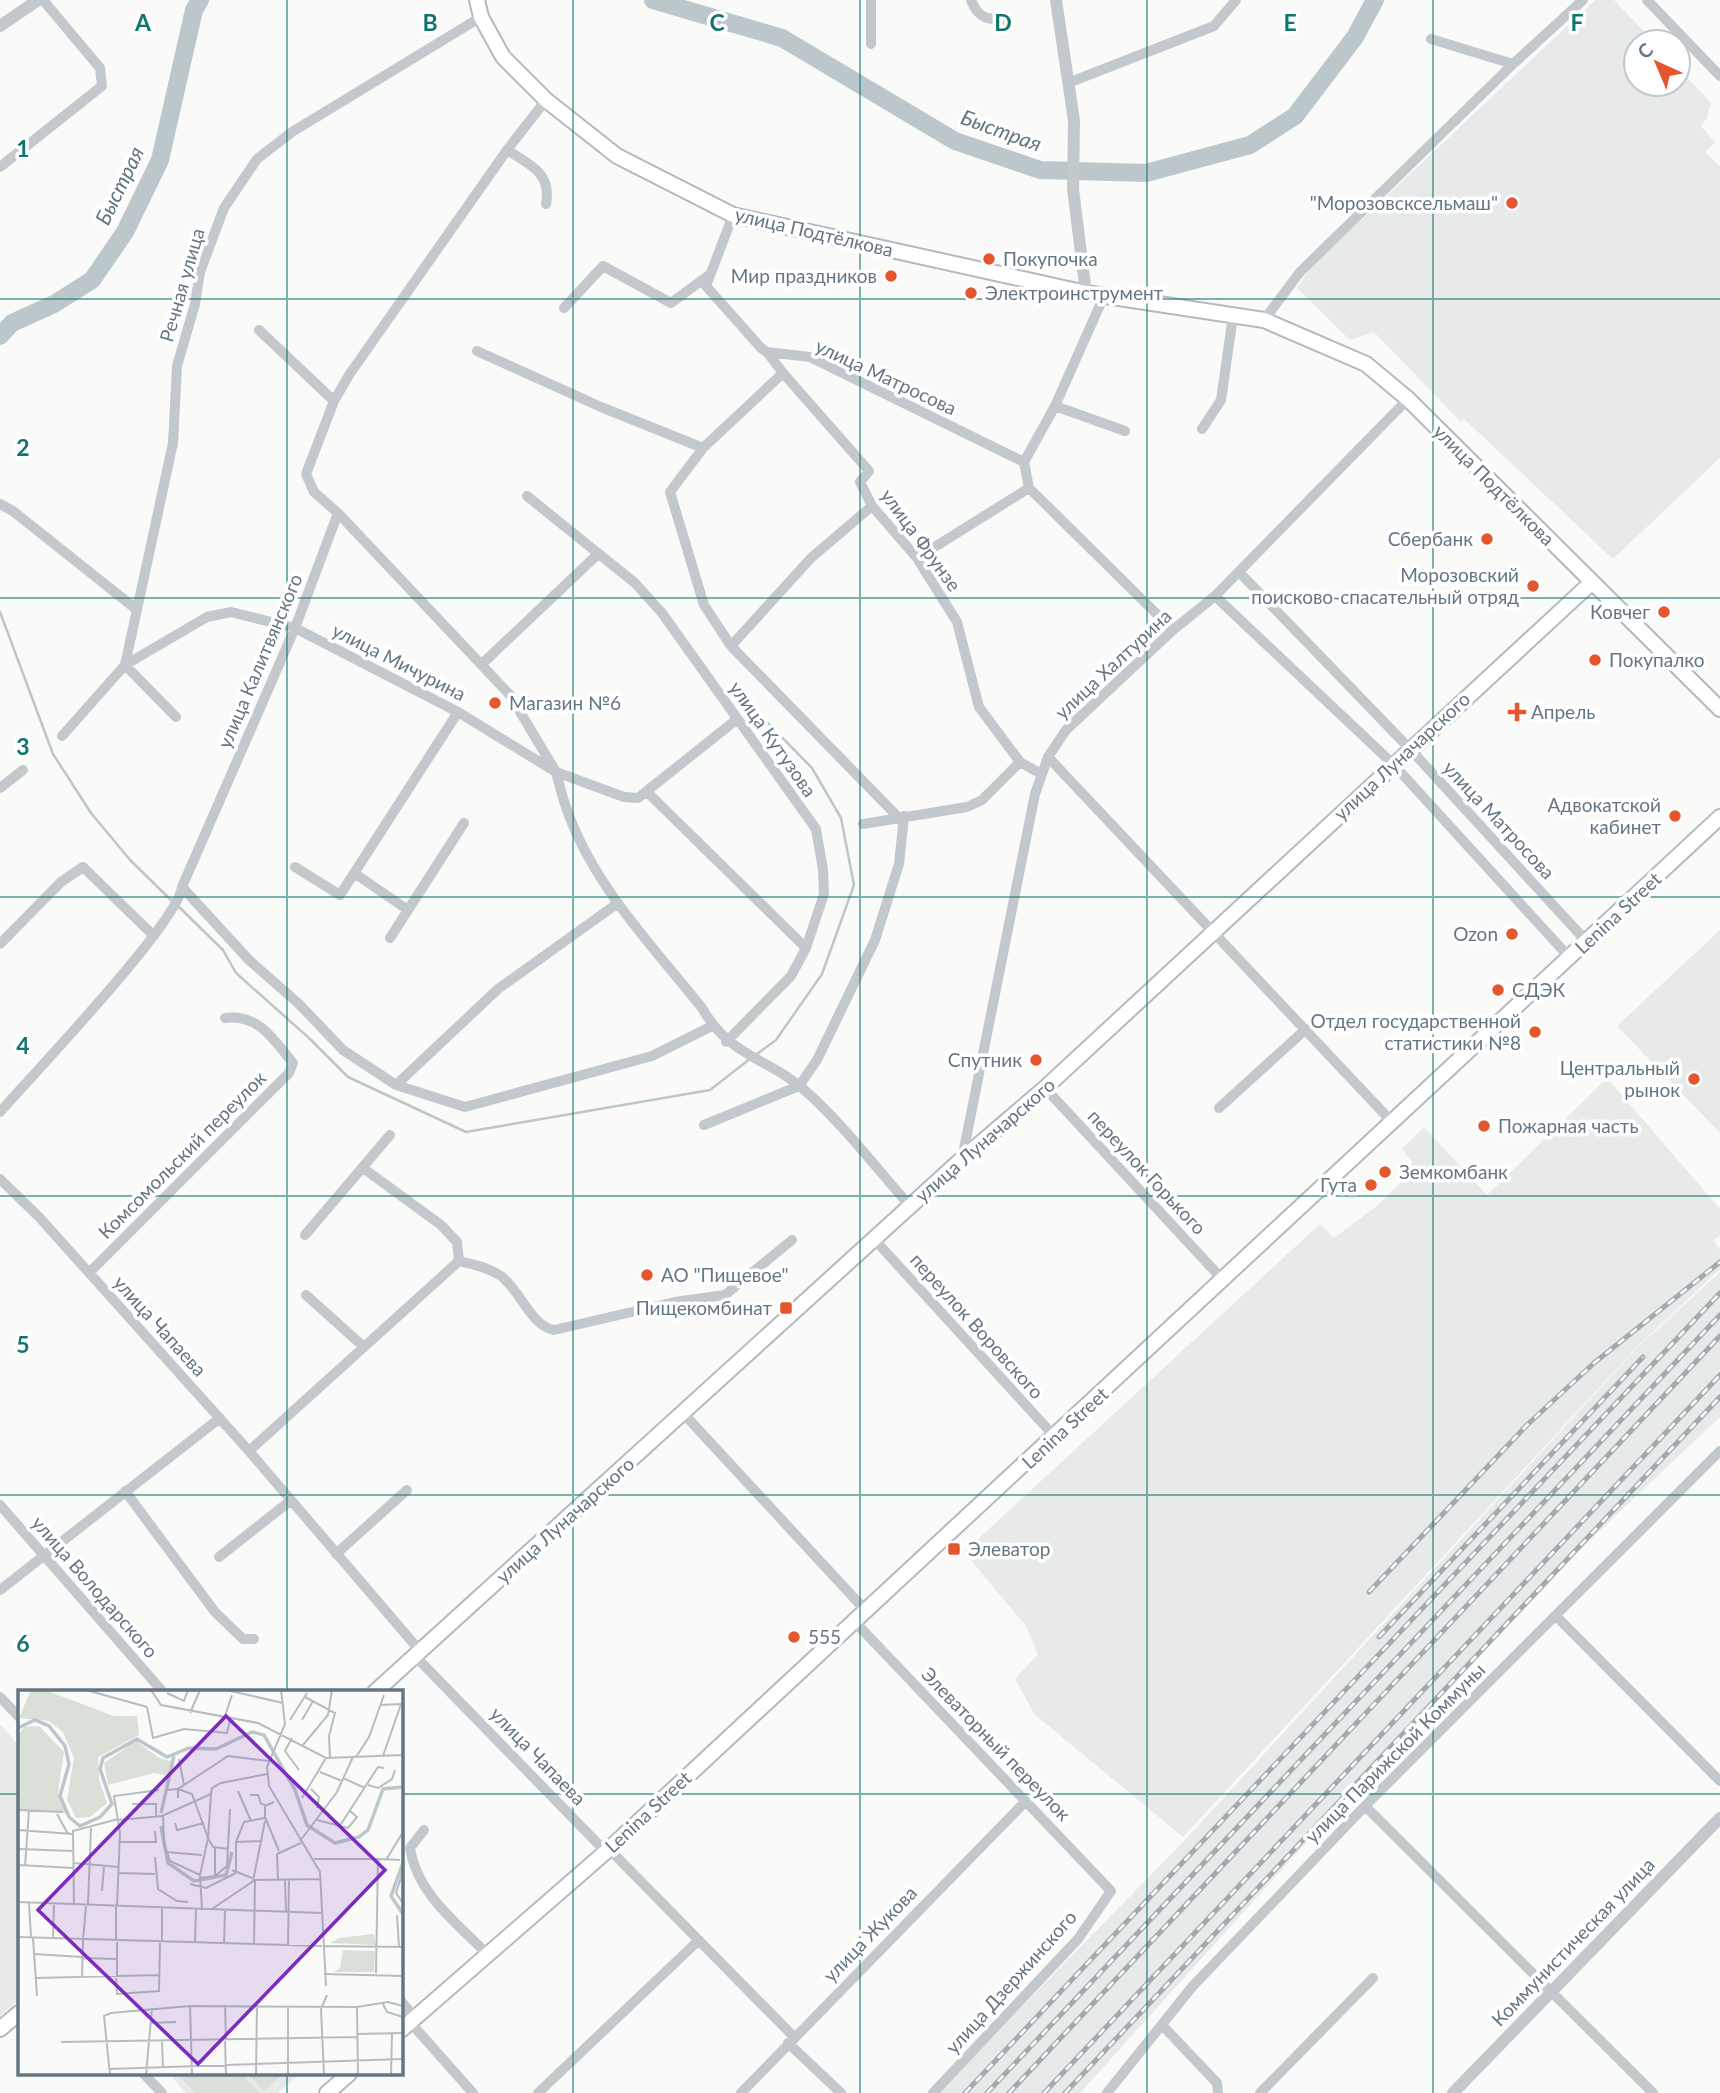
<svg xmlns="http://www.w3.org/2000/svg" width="1720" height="2093" font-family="Lato,sans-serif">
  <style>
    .built { fill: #e8e9e9 }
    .green { fill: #dadfd7 }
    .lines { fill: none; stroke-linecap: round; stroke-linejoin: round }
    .stream { stroke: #bbc7cb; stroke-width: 2.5 }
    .river { stroke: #bbc7cb; stroke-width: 18 }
    .secondary-casing { stroke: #b3babf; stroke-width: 18 }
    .minor { stroke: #c3c8cc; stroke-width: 10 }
    .tertiary { stroke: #c3c8cc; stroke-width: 12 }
    .secondary { stroke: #fff; stroke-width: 14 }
    .rail-casing { stroke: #a2aab0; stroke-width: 5 }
    .rail { stroke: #fff; stroke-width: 2.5; stroke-dasharray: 8; stroke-linecap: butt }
    .grid { fill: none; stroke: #0f766e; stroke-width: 2; stroke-opacity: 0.55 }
    .poi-dot { fill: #e4572e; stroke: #fff; stroke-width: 2.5 }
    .labels { text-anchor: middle; stroke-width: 7; stroke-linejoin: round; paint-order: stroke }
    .poi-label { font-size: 19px; fill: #657683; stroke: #fff; text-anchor: end }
    .street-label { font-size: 19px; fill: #657683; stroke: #fff }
    .water-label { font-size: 21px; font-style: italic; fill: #60757c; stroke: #fff }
    .inset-river { fill: none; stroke: #bbc7cb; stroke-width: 3.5 }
    .inset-road { fill: none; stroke: #b5bdc2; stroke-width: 2 }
    .view { fill: #7b2cbf; fill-opacity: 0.15; stroke: #7b2cbf; stroke-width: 3.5 }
    .inset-edge { fill: none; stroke: #657683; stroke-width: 3.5 }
    .grid-label { font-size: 23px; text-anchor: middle; font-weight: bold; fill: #0f766e; stroke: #fff; stroke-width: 7; stroke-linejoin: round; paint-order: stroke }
  </style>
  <rect width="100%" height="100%" fill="#fafaf8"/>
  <path class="built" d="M 1595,0 L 1614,0 L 1654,42 L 1636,42 L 1636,84 L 1678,84 L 1678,68 L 1711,103 L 1707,118 L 1701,126 L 1715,142 L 1705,152 L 1720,166 L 1720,458 L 1613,559 L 1464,419 L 1461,422 L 1374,332 L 1350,340 L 1297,288 L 1311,267 Z
    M 1720,930 L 1720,1133 L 1617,1026 Z
    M 1607,1078 L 1720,1209 L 1720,1235 L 1714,1240 L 1720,1250 L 1720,1269 L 1638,1346 L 1183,1837 L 1034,1714 L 1015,1679 L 1038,1654 L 1026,1626 L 964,1552 L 1320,1224 L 1334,1238 L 1378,1205 L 1406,1177 L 1412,1162 L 1402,1149 L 1424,1127 L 1487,1195 Z
    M 1720,1272 L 1720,1417 L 1521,1605 L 1080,2093 L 937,2093 L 1184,1841 L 1638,1347 Z
    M 0,1724 L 19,1746 L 19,1999 L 0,2016 Z
    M 169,2074 L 300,2074 L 278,2093 L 186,2093 Z"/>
  <path class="green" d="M 188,2074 L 242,2074 L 260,2093 L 195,2093 L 182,2079 Z
    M 248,2074 L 283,2074 L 264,2091 Z"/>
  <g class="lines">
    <path class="stream" d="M 0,612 L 53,754 L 91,813 L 131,861 L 173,902
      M 178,906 L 223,950 L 236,973 L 309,1038 L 348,1077 L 466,1132 L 710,1090 L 751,1058
      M 757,1054 L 776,1040 L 822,974 L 854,885 L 841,818 L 812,768 L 765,720"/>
    <path class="river" d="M 653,0 L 782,38 L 955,141 L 1040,170 L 1146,173 L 1250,145 L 1295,116 L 1355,37 L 1375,0
      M 0,336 L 12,323 L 54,304 L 92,280 L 125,232 L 160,160 L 194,10 L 200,0"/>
    <defs>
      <path id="secondary" d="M 477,0 L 481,17 L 503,57 L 546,100 L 617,156 L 733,215 L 1086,293 L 1264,320 L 1366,364 L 1408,399 L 1720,709
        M 375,1692 L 962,1159 L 1045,1088 L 1591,583
        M 0,2029 L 19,2013
        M 401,2030 L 609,1849 L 1720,817
        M 327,2093 L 349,2074"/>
    </defs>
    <use href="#secondary" class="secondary-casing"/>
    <path class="minor" d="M 871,0 L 871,44
      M 971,0 C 978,19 989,20 1008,20
      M 1647,0 L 1720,76
      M 1431,39 L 1513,64
      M 1068,83 L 1214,26 L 1236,0
      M 507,150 C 530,165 552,173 546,204
      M 0,167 L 102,86 L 100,68 L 43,0
      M 733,215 L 706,286 L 761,348 L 767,352 L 810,357 L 1024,462
      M 1104,296 L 1055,406 L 1024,462 L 1029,488 L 1173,630
      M 564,308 L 603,266 L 671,303 L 709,275
      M 1264,320 L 1300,272 L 1513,64 L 1583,0
      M 259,330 L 334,401
      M 477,351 L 601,407 L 703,448
      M 767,352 L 783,373 L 703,448 L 670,492 L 704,605 L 731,646 L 898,817
      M 783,373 L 869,471 L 860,482 L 872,506 L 917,558 L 957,622 L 979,707 L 1020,762 L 1041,774
      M 1055,406 L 1125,431
      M 1202,429 L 1221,400 L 1233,316
      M 527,496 L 635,583 L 662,613 L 816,829 L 823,870 L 824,894 L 806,948 L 791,976 L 726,1042
      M 0,504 L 13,511 L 136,609
      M 338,513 L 510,695 L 556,772 L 624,797 L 638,798 L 736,720
      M 917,558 L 1029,488
      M 1239,572 L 1410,749 L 1587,942
      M 1215,596 L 1393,764 L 1570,958
      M 731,646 L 811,558 L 872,506
      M 483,663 L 598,554
      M 176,717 L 125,665 L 207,617 L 231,612 L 295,628 L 458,712 L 556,772 C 560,787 564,804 570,818 C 597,889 655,949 702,1008 C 731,1059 771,1058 809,1094 C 846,1128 877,1169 910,1206
      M 62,736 L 125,665 L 173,443 L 177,366 L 195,304 L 200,272 L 224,208 L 257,159 L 292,132 L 481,17
      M 1048,757 L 1393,1123
      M 0,788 L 23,770
      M 647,792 L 806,948
      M 863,824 L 967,807 L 982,800 L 1020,762
      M 295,867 L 340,895 L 458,712
      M 354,873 L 408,910
      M 182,887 L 249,960 L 299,1004 L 343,1050 L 396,1085 L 465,1107 L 652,1056 L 712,1026
      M 390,938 L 464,823
      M 0,944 L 61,882 L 83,867 L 154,936
      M 396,1085 L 498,989 L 618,903
      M 1045,1088 L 1223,1280
      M 1219,1108 L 1306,1029
      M 0,1112 C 33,1074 177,924 182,887 L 295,628 L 338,513 L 314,492 L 306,474 L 334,401 L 349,375 L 507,150 L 546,100
      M 704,1125 L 799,1086 L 817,1060 L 875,940 L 899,864 L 904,816
      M 962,1159 L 1035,794 L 1048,757 L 1066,730 L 1173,630 L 1215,596 L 1408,399
      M 363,1168 L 441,1225 L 457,1242 L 459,1261
      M 0,1179 L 39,1217 L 249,1451 L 420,1651
      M 305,1235 L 390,1135
      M 874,1239 L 1055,1437
      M 459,1261 C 474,1265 488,1267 501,1276 C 520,1290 531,1326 554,1330 L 675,1302 L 725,1295 L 792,1240
      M 89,1273 L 289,1073 L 293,1063 C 274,1040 258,1013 225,1018
      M 306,1295 L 364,1347
      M 683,1413 L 867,1612
      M 249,1451 L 459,1261
      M 125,1491 L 215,1612 L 243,1639 L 254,1639
      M 0,1505 L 163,1692
      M 336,1554 L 407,1490
      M 219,1557 L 290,1501
      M 0,1590 L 220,1418
      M 1556,1616 L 1720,1781
      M 855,1622 L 1111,1891 L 1078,1939 L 933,2093
      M 415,1656 L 606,1852
      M 0,1697 L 19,1717
      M 1365,1806 L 1653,2093
      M 424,1830 L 410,1848 C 417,1894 456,1922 487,1954
      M 609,1849 L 794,2037
      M 401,2001 L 415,2018
      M 410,2022 L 473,2093
      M 1162,2025 L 1217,2083 L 1218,2093
      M 788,2043 L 841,2093
      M 144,2074 L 162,2093
      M 538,2093 L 699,1940
      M 741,2093 L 1026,1801
      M 1107,2093 L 1192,1987 L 1365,1806 L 1720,1451
      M 1260,2093 L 1373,1978"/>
    <path class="tertiary" d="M 1056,0 L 1074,121 L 1073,189 L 1086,293
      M 0,26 L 38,0
      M 1453,2093 L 1720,1818"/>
    <use href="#secondary" class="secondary"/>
    <defs>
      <path id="rail" d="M 1369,1592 L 1527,1425 L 1594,1363 L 1720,1262
        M 1379,1637 L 1643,1357
        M 965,2093 L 1720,1293
        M 987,2093 L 1720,1315
        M 1009,2093 L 1720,1336
        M 1044,2093 L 1720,1375
        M 1065,2093 L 1720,1397"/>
    </defs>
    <use href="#rail" class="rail-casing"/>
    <use href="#rail" class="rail"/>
  </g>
  <path class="grid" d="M 287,0 L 287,1692M 573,0 L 573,2093M 860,0 L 860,2093M 1147,0 L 1147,2093M 1433,0 L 1433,2093M 0,299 L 1720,299M 0,598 L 1720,598M 0,897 L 1720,897M 0,1196 L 1720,1196M 0,1495 L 1720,1495M 0,1794 L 19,1794M 401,1794 L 1720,1794M 287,2074 L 287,2093"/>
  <g class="poi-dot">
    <circle cx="1512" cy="203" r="7"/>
    <circle cx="989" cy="259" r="7"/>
    <circle cx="891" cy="276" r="7"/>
    <circle cx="971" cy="293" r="7"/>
    <circle cx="1487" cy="539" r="7"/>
    <circle cx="1533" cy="586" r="7"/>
    <circle cx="1664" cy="612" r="7"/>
    <circle cx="1595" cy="660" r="7"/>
    <circle cx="495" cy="703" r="7"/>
    <path d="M1513.5 701.5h7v7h7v7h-7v7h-7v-7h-7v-7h7z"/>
    <circle cx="1675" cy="816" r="7"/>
    <circle cx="1512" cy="934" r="7"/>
    <circle cx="1498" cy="990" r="7"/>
    <circle cx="1535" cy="1032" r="7"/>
    <circle cx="1036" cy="1060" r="7"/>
    <circle cx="1694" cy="1079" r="7"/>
    <circle cx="1484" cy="1126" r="7"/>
    <circle cx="1385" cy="1172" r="7"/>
    <circle cx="1371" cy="1185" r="7"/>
    <circle cx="647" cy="1275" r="7"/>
    <rect x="779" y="1301" width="14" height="14" rx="3.5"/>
    <rect x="947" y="1542" width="14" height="14" rx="3.5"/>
    <circle cx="794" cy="1637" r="7"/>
  </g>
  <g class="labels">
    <g class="poi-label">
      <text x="1498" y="210">"Морозовсксельмаш"</text>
      <text x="1003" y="266" text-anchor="start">Покупочка</text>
      <text x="877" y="283">Мир праздников</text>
      <text x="985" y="300" text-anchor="start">Электроинструмент</text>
      <text x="1473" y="546">Сбербанк</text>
      <text x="1519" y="582">Морозовский<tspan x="1519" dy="22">поисково-спасательный отряд</tspan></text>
      <text x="1650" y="619">Ковчег</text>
      <text x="1609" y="667" text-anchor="start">Покупалко</text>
      <text x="509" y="710" text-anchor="start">Магазин №6</text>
      <text x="1531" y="719" text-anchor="start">Апрель</text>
      <text x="1661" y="812">Адвокатской<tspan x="1661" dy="22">кабинет</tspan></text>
      <text x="1498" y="941">Ozon</text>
      <text x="1512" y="997" text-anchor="start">СДЭК</text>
      <text x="1521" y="1028">Отдел государственной<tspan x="1521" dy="22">статистики №8</tspan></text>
      <text x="1022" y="1067">Спутник</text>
      <text x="1680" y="1075">Центральный<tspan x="1680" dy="22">рынок</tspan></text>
      <text x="1498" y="1133" text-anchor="start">Пожарная часть</text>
      <text x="1399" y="1179" text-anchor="start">Земкомбанк</text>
      <text x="1357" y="1192">Гута</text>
      <text x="661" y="1282" text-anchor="start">АО "Пищевое"</text>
      <text x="772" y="1315">Пищекомбинат</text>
      <text x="968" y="1556" text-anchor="start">Элеватор</text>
      <text x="808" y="1644" text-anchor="start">555</text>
    </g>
    <g class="street-label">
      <text transform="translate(814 232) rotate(13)" y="7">улица Подтёлкова</text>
      <text transform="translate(182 285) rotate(-74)" y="7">Речная улица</text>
      <text transform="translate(886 377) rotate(25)" y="7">улица Матросова</text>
      <text transform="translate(1494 485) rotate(45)" y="7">улица Подтёлкова</text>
      <text transform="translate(921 540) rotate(54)" y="7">улица Фрунзе</text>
      <text transform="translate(260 661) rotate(-67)" y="7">улица Калитвянского</text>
      <text transform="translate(399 662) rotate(27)" y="7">улица Мичурина</text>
      <text transform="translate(1113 664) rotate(-43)" y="7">улица Халтурина</text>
      <text transform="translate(773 739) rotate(55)" y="7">улица Кутузова</text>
      <text transform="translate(1402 756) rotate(-43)" y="7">улица Луначарского</text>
      <text transform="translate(1499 820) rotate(47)" y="7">улица Матросова</text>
      <text transform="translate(1618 913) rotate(-43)" y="7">Lenina Street</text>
      <text transform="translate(985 1140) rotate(-41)" y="7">улица Луначарского</text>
      <text transform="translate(182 1155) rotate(-45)" y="7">Комсомольский переулок</text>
      <text transform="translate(1147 1172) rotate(47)" y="7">переулок Горького</text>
      <text transform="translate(160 1326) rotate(48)" y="7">улица Чапаева</text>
      <text transform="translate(977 1326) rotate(48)" y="7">переулок Воровского</text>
      <text transform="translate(1065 1428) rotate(-43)" y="7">Lenina Street</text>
      <text transform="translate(565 1520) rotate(-42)" y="7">улица Луначарского</text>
      <text transform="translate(95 1587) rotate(49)" y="7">улица Володарского</text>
      <text transform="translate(996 1744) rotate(46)" y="7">Элеваторный переулок</text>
      <text transform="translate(1395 1753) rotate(-45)" y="7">улица Парижской Коммуны</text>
      <text transform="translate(538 1756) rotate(46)" y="7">улица Чапаева</text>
      <text transform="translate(648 1812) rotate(-43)" y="7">Lenina Street</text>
      <text transform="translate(870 1934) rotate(-46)" y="7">улица Жукова</text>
      <text transform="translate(1573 1942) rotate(-46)" y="7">Коммунистическая улица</text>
      <text transform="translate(1011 1982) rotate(-48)" y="7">улица Дзержинского</text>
    </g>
    <g class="water-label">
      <text transform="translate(1001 131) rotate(20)" y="7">Быстрая</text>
      <text transform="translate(120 186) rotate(-64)" y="7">Быстрая</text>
    </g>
  </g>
  <g transform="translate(18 1690)">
    <rect width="385" height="385" fill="#fafaf8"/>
    <path d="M 13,0 L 27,0 L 96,26 L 119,26 L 121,45 L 80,67 L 81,90 L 89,113 L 72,127 L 58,128 L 49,110 L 56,68 L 45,42 L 31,31 L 1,28 ZM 21,36 L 46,62 L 40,103 L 48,123 L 0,120 L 0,45 L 6,37 ZM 118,51 L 141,68 L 156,72 L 151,86 L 136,83 L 90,95 L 86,73 ZM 356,244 L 358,255 L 312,253 L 321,248 ZM 325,260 L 357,261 L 356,282 L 316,282 L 322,278 Z" fill="#dadfd7"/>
    <path class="inset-river" d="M 0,38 L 17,30 L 31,36 L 47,56 L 51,74 L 42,106 L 51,127 L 62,136 L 82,127 L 94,114 L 82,79 L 85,68 L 119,49 L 149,67 L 171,58 L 198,59 L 234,42 L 246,45 L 277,100 L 289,135 L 317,153 L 341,147 L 350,140 L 365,99 L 385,97M 143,123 L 156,66M 143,136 L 150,173 L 176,191 L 208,185 L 214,162M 385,173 L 373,206 L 385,224"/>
    <path class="inset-road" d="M 68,0 L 129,17M 133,0 L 143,15 L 240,33 L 308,68 L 385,65M 208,0 L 265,13M 263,0 L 267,34 L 249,77 L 251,96 L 302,182 L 308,296M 149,3 L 166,11 L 170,0M 287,7 L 317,23 L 311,46 L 312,68M 362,15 L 383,14M 129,17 L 135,48 L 166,39 L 209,43 L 212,30M 172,23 L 182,0M 206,29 L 214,5M 272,30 L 289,3M 284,30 L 295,11M 274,48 L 267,61 L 281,80M 285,55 L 310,25 L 314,0M 365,66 L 383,14M 338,67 L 351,47 L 366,5M 161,69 L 166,95M 302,82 L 324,91M 325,88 L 347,98M 350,95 L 360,98 L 374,89 L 377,80M 293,99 L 301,107 L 299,118M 148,100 L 160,99 L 210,66 L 251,71M 220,101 L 233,131M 193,104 L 190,148 L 195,157 L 211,159M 232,105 L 240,105 L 243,114 L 248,115M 160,108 L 160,99 L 174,104 L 190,148 L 182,185 L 184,220M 284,108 L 308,68M 256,112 L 247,116 L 247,127 L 261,161M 114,114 L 138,114 L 138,127M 0,120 L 45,122M 39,124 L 50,144M 145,126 L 146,154 L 152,171 L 182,185M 101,130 L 144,126 L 193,104 L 194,98 L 203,93 L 249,84M 299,130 L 330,138 L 339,127 L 331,120M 157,133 L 159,140 L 186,133M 321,137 L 360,77 L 366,78M 0,140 L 55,144M 282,151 L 319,102 L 335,67M 102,152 L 138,152 L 137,141M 218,152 L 243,151M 197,158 L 197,186M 0,159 L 55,161M 148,162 L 184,165M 259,164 L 283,153M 259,164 L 260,190M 137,167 L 140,199 L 159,211 L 170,212M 296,169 L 360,169 L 358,283M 360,169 L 382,170M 368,170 L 385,142M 56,173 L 101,177M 0,175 L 56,178M 7,176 L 11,121M 214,180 L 234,188M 385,181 L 378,203 L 385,213M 218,182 L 218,152 L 226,132 L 247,128M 101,183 L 137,184M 182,188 L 197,186 L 209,176 L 212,119M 267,190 L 268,221M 235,191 L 247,131M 172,194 L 188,198 L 218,183M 84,201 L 86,176M 0,212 L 303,223M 11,213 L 13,247M 70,214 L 73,138M 56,215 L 55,141 L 100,129M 99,216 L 102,143 L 96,106 L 141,100M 98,217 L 98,251M 194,219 L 237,190 L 302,189M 379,225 L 381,257M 0,247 L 304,256M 15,248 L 19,306M 35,249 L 36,215M 65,250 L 68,216M 99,252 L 99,286M 144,253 L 144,218M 177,253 L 178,219M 206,254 L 207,221M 236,255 L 237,190M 270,255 L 271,190M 305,256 L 385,257M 16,264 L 64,267M 64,268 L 99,269M 306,284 L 385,286M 98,286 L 99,304 L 141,301 L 142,253M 18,288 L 141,285M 64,288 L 65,250M 365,314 L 369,322 L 385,327M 207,315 L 208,349M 172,316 L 174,385M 270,316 L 270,385M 339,317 L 340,385M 132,333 L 158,332M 339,344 L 385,343M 207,349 L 208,385M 144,351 L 145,378M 43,352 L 339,347M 91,379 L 385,369M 92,385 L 86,326 L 93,323 L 172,316 L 339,317 L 370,312 L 385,316M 128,385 L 134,318M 238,385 L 239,315M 306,385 L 303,319 L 309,305M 373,385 L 374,343"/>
    <path class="view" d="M 208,26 L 367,180 L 180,374 L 20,220 Z"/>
    <rect width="385" height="385" class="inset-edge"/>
  </g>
  <g class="grid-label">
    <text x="143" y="31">A</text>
    <text x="430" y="31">B</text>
    <text x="717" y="31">C</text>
    <text x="1003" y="31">D</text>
    <text x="1290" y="31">E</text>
    <text x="1577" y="31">F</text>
    <text x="23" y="157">1</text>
    <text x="23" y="456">2</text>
    <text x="23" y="755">3</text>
    <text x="23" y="1054">4</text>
    <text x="23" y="1353">5</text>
    <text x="23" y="1652">6</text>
  </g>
  <g transform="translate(1657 63) rotate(316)"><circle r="33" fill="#ffffff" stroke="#c1c8cd" stroke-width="2"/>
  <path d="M0-5L12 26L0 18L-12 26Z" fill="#e4572e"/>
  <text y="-10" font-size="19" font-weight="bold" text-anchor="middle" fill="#657683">С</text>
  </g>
</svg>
